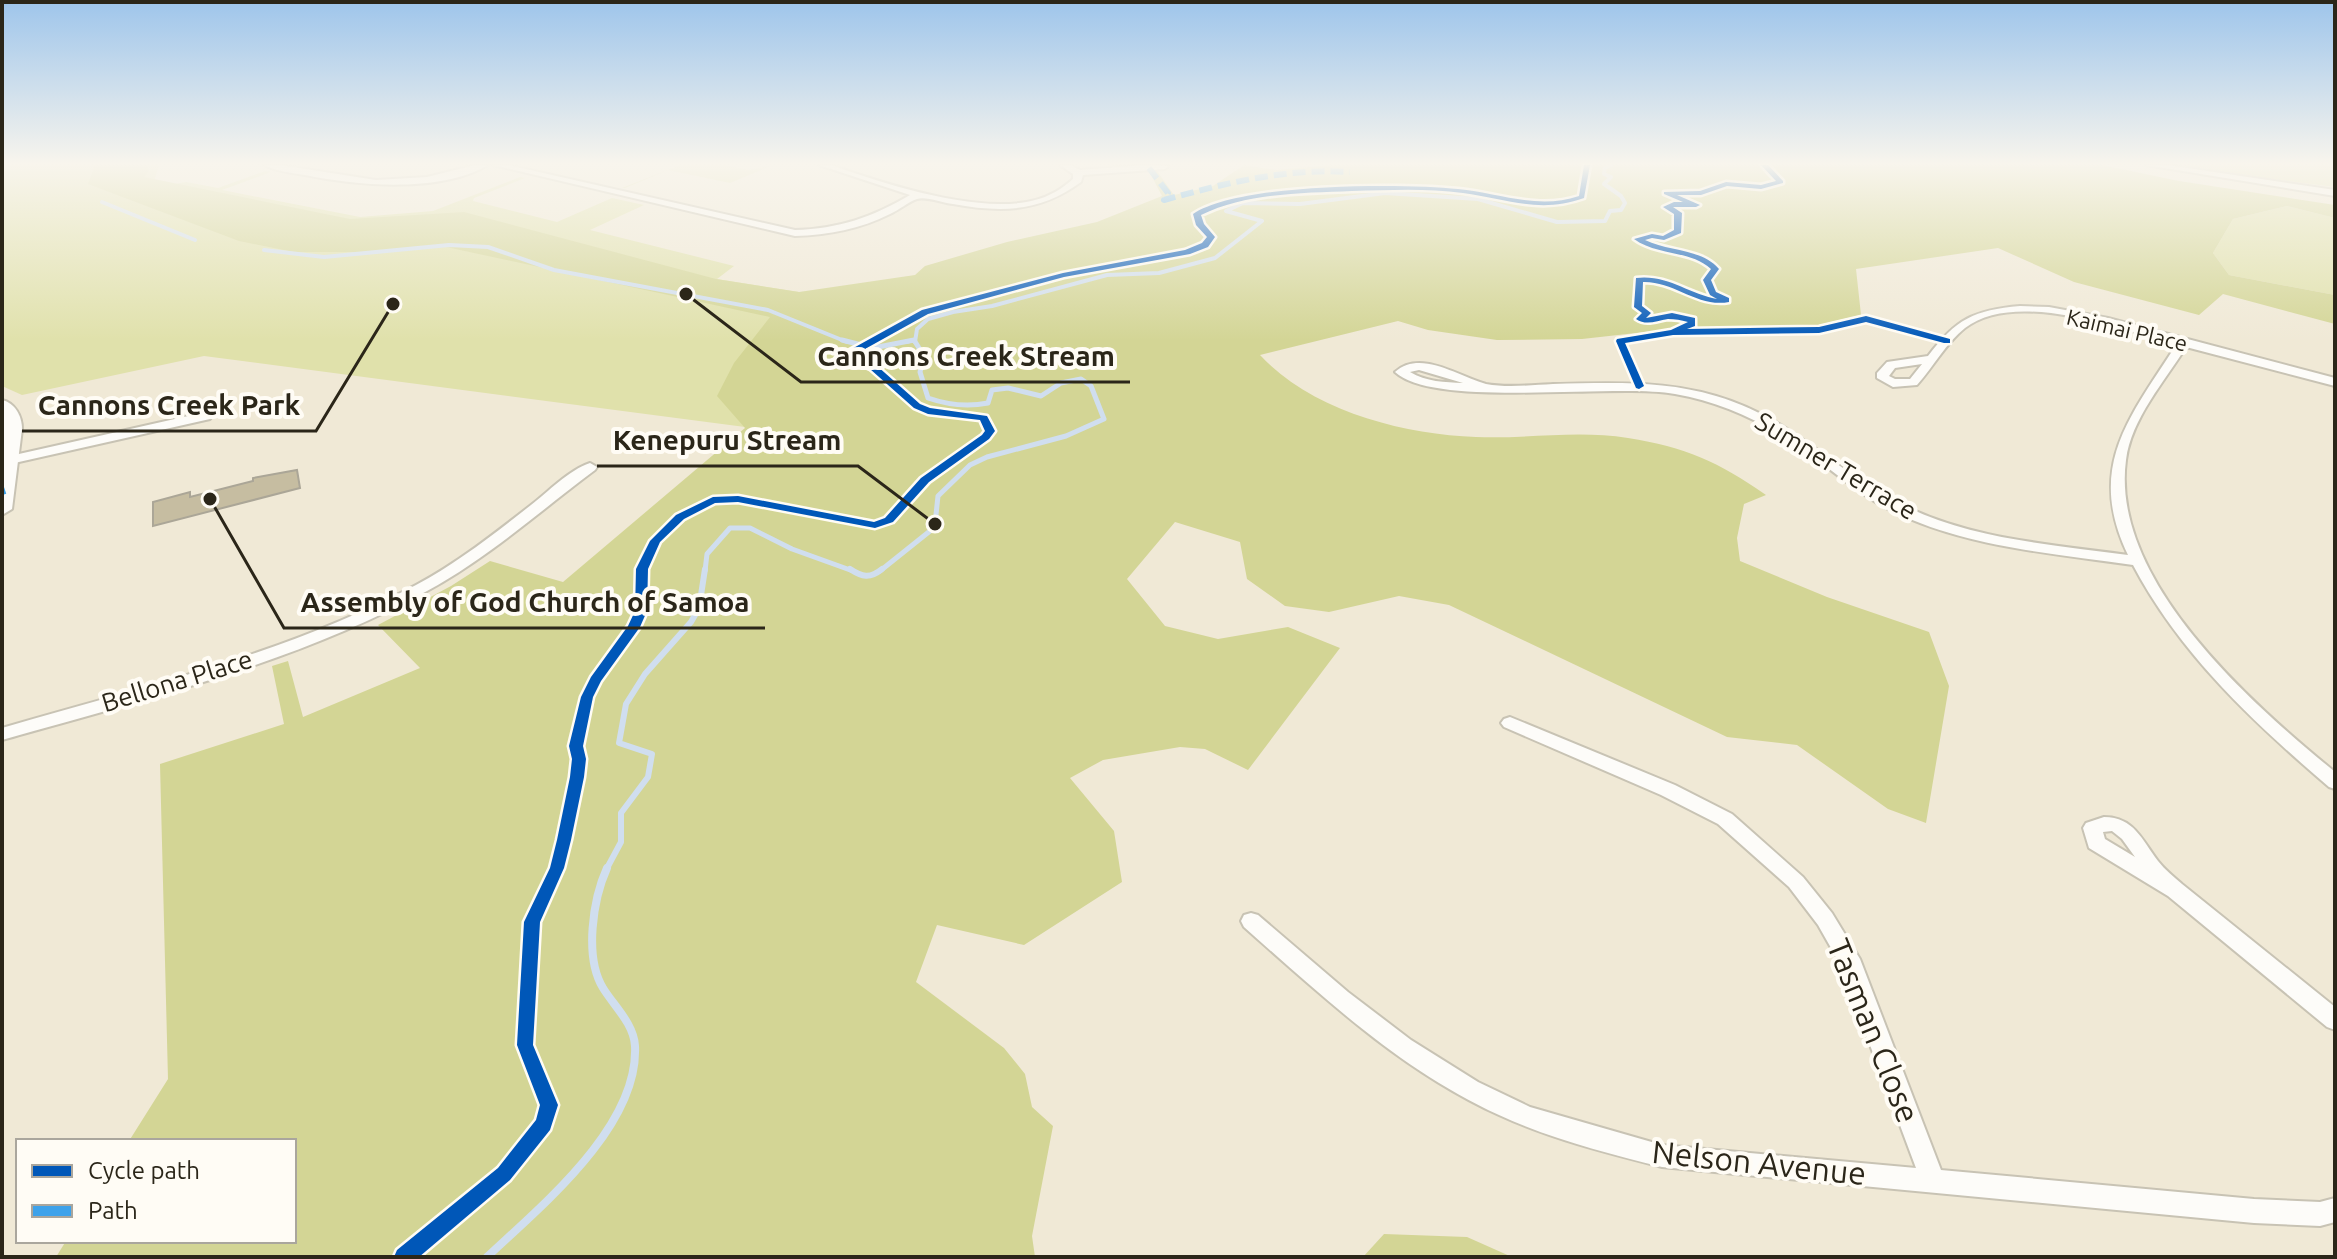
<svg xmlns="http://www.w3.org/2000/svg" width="2337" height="1259" font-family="Ubuntu,sans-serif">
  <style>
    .green { fill: #e0e1ab }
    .forest { fill: #d3d595 }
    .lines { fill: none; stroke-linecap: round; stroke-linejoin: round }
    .stream-far3 { stroke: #d0deef; stroke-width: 4 }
    .stream-far2 { stroke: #d0deef; stroke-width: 5 }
    .stream-far1 { stroke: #d0deef; stroke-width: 6 }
    .stream { stroke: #d0deef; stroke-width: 8 }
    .building { fill: #c6bda1; stroke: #aba697; stroke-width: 2 }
    .street-casing { stroke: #c8c3b4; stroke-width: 4 }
    .secondary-casing { stroke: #c8c3b4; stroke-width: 4 }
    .street { fill: #fdfcf9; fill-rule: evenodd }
    .secondary { fill: #fdfcf9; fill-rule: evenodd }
    .quiet-far1 { stroke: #3ea2ea; stroke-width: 6; stroke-dasharray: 13 6; stroke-linecap: butt }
    .quiet { stroke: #3ea2ea; stroke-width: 8; stroke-dasharray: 17 8; stroke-linecap: butt }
    .cycleway-casing { stroke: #fffcf5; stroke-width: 5 }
    .cycleway { fill: #0057b8; fill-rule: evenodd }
    .labels { text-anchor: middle; stroke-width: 8; stroke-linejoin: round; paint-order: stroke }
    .far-street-label { font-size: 22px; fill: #2b2619; stroke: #fffcf5 }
    .street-label { font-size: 26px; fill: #2b2619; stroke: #fffcf5 }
    .near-street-label { font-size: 32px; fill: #2b2619; stroke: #fffcf5 }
    .leader { fill: none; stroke: #2b2619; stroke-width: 3 }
    .callout-dot { fill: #2b2619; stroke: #fffcf5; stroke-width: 3 }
    .callout-label { font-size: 28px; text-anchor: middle; font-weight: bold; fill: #2b2619; stroke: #fffcf5; stroke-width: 8; stroke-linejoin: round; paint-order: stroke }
  </style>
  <rect width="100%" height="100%" fill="#f0e9d6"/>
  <path class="green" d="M 2,165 L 159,165 L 152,188 L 186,182 L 218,188 L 265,171 L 271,172 L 222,190 L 360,217 L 433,211 L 520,177 L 525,178 L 474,198 L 473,201 L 557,222 L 612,198 L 644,205 L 590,230 L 734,266 L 717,279 L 799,292 L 745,427 L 204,356 L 22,395 L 2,386 Z
    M 680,165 L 724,165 L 749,170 L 773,165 L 730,183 L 668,170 L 625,188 L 622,188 Z
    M 2162,165 L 2335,165 L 2335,187 Z
    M 2287,206 L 2335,218 L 2335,295 L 2229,275 L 2213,253 L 2233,219 Z"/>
  <path class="forest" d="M 95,165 L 147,165 L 149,171 L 144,177 L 350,219 L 464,212 L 716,279 L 799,292 L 915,275 L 925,266 L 1007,242 L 1097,222 L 1162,196 L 1149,171 L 1157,171 L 1174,195 L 1213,186 L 1244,165 L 1276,170 L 1332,165 L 2102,165 L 2179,181 L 2335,205 L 2335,218 L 2287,206 L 2233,219 L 2213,253 L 2229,275 L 2335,295 L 2335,324 L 2223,294 L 2199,315 L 2074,282 L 1998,248 L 1856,269 L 1861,315 L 1810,327 L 1672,329 L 1582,339 L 1497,340 L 1428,330 L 1398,321 L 1260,355 C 1312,411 1402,434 1476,437 C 1527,439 1577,430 1628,438 C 1685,447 1719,462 1766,495 L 1744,504 L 1737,538 L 1740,561 L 1827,597 L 1929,632 L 1949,686 L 1926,823 L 1888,809 L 1797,745 L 1727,737 L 1449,605 L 1399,596 L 1329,612 L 1285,606 L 1247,579 L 1240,542 L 1175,522 L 1127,579 L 1165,626 L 1218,639 L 1288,627 L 1340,648 L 1248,770 L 1205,749 L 1180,747 L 1103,760 L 1070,778 L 1114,831 L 1122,882 L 1024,945 L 937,925 L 916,982 L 1004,1048 L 1025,1074 L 1032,1107 L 1053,1126 L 1032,1236 L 1035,1257 L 56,1257 L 66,1241 L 294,1241 L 294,1141 L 129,1141 L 168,1079 L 160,764 L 284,724 L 272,666 L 288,661 L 303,717 L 420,668 L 378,625 L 451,586 L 490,561 L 563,582 L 745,428 L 717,396 L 734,363 L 770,317 L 437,245 L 375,252 L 294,252 L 239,241 L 88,184 Z
    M 1384,1234 L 1467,1237 L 1512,1257 L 1363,1257 Z"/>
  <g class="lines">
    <path class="stream-far3" d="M 102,202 L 195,240
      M 264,250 L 324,257 L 449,245 L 488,247 L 554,270 L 768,310 L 847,342
      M 906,342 L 914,340
      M 915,342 L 917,329 L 928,319 L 953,312 L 992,306 L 1107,275 L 1159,273 L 1215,258 L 1262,221 L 1226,211 L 1243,203 L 1300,204 L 1385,193 L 1478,199 L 1557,222 L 1605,221 L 1610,211 L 1621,210 L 1625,203 L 1621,196 L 1604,184 L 1611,177 L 1604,174 L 1605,168 L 1611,165"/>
    <path class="stream-far2" d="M 842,340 L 873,348 L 914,340
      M 705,571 L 707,554 L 730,528 L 750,528 L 792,549 L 853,571
      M 880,571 L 930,531 L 935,524 L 938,496 L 970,465 L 987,457 L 1066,436 L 1104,419 L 1091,386 L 1081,379 L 1061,383 L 1041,396 L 1008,388 L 992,390 L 988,403 C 967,407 948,405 928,398 L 920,372 L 924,356 L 914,340"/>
    <path class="stream-far1" d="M 850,569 C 862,577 870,579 882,569
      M 606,870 L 621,842 L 621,813 L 648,777 L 652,754 L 619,743 L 626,704 L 645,674 L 691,622 L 699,608 L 705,569"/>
    <path class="stream" d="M 487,1257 C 540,1207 639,1127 635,1046 C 634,1024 614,1006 603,988 C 584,957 593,899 607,868"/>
  </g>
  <path class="building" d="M 297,470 L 300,488 L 153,526 L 153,502 L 190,492 L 190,497 L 253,481 L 253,478 Z"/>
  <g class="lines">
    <defs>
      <path id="street" d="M 264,165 L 280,165 L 376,180 L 427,177 L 475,165 L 488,165 C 441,193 358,186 305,175 C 292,173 275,171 264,165 Z
        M 493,165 L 508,165 L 795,230 C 838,229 873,217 910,195 L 819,165 L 831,165 C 885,184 1000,223 1053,193 C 1060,190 1067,184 1073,179 L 1073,174 L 1060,165 L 1070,165 L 1080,170 L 1145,165 L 1169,166 L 1165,169 L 1083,175 L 1081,182 C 1040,212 1002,213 953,204 C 942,203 926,196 917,199 C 908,202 899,210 890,214 C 860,229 829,235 795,236 Z
        M 2146,165 L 2167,165 L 2335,190 L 2335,196 Z
        M 2020,306 L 2049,307 L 2108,318 L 2335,378 L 2335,386 L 2186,347 C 2165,381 2131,419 2126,460 C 2110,580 2251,703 2335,772 L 2335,789 L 2329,787 C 2253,722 2180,654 2133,565 C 2050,553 1962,547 1886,508 C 1856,492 1830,468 1802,449 C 1764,422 1721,402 1675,394 C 1614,383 1434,409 1395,372 C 1421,349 1459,377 1486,384 C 1507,388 1532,385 1553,384 C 1609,383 1662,380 1716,396 C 1791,418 1828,465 1893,500 C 1964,539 2049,544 2128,555 C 2085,466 2131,416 2176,345 C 2122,329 2015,289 1965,328 C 1946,343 1934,366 1917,385 L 1893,387 L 1877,378 L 1877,373 L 1887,362 L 1928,356 C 1956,319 1974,310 2020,306 ZM 1922,364 L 1910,379 L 1895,379 L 1889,376 L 1895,368 ZM 1419,370 L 1463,383 C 1445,382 1426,382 1410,372 Z
        M 206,412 L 212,416 L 210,419 L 10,464 L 3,460 L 10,456 Z
        M 590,463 L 597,467 L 595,470 C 540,511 488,558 427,591 C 295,663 146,699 2,740 L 2,728 C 142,687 286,654 416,585 C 457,563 494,534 531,505 C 548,492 569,470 590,463 Z
        M 1510,717 L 1675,785 L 1732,814 L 1803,877 L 1832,913 L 1860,959 L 1941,1170 L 2254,1199 L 2320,1202 L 2335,1198 L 2335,1222 L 2320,1226 L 2254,1223 L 1662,1167 C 1607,1153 1551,1139 1499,1115 C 1402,1071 1323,997 1244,927 L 1241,921 L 1244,915 L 1251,913 L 1258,915 L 1348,992 L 1411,1040 L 1478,1082 L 1530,1107 L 1662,1145 L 1916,1168 L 1839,962 L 1818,925 L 1789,887 L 1718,824 L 1661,795 L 1504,727 L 1501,723 L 1504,719 Z
        M 2104,817 C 2134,817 2142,840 2158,861 C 2165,870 2174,877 2182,884 L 2335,1007 L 2335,1030 L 2327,1027 L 2168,896 L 2089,848 L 2083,828 L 2086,823 ZM 2112,831 L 2122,839 L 2135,857 L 2105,839 L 2103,832 Z"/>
      <path id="secondary" d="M 2,400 C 15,403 22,416 22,429 L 12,509 L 2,515 Z"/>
    </defs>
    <use href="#street" class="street-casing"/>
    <use href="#secondary" class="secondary-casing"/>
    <use href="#street" class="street"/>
    <use href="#secondary" class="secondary"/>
    <path class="quiet-far1" d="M 1149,168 L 1168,193 L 1164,200 C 1226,183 1285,168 1350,172"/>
    <path class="quiet" d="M 2,491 L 5,490"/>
    <defs>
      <path id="cycleway" d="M 1584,165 L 1590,165 L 1584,198 C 1540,214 1507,199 1463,193 C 1427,188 1389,190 1352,191 C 1302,193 1247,193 1201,215 L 1204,224 L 1215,237 L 1208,247 L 1190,254 L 1064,277 L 928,314 L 856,354 L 857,356 L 876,365 L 920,404 L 930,408 L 987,416 L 995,431 L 989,439 L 929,482 L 893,522 L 875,528 L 738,502 L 715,503 L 684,519 L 660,542 L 648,569 L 647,611 L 640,627 L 601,681 L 593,697 L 583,746 L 586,759 L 584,777 L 571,840 L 564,868 L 540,922 L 533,1045 L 558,1105 L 550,1130 L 510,1180 L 419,1257 L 394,1257 L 397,1250 L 498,1168 L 536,1120 L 540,1105 L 517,1045 L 524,922 L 550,868 L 557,840 L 570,777 L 572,759 L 569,746 L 581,697 L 591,677 L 628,626 L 635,611 L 636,569 L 650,541 L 676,515 L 713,497 L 738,496 L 874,522 L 885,518 L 921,478 L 982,435 L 985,431 L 980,420 L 928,414 L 914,408 L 870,369 L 850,360 L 847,353 L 848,351 L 922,310 L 1063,273 L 1185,250 L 1202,243 L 1207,237 L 1196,225 L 1193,214 C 1239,183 1401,183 1458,189 C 1499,193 1538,210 1579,196 Z
        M 1761,165 L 1768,165 L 1783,181 L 1783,183 L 1761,189 L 1727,186 L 1701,195 L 1677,195 L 1700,205 L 1696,207 L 1673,207 L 1682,213 L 1681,233 L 1664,240 L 1652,238 L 1645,240 C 1669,252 1701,248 1719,269 L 1711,280 L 1716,292 L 1729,298 L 1729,302 C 1698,308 1674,281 1643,282 L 1642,306 L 1651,313 L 1646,318 L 1672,313 L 1695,318 L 1695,326 L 1687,329 L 1819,327 L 1866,316 L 1950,339 L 1950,343 L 1944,343 L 1866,322 L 1819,333 L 1673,335 L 1625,343 L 1644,386 L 1639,389 L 1636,388 L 1616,341 L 1617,339 L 1671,330 L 1688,322 C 1681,320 1675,319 1668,319 C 1656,321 1646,326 1636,319 L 1642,313 L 1634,307 L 1636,278 C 1667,274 1689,294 1717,299 L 1710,295 L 1703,280 L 1711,269 C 1691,250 1657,256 1634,239 L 1652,234 L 1663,236 L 1674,230 L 1674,214 L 1663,207 L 1674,202 L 1683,202 L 1664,194 L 1664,192 L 1700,191 L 1726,182 L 1761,185 L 1776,181 Z"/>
    </defs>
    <use href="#cycleway" class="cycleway-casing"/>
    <use href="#cycleway" class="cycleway"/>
  </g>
  <linearGradient id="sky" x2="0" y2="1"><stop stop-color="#9ec5eb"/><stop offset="0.48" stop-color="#f8f5ed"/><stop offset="1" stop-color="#f8f5ed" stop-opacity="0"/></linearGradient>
  <rect width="2337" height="341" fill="url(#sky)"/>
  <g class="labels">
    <g class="far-street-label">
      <text transform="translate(2127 330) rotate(13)" y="8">Kaimai Place</text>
    </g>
    <g class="street-label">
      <text transform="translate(1836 466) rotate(31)" y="9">Sumner Terrace</text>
      <text transform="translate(177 681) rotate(-17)" y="9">Bellona Place</text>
    </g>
    <g class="near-street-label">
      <text transform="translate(1873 1031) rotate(68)" y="11">Tasman Close</text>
      <text transform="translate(1759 1163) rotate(6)" y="11">Nelson Avenue</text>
    </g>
  </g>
  <path class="leader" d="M686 294L801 382H1130M393 304L316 431H22M935 524L858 466H597M210 499L284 628H765"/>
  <g class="callout-dot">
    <circle cx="686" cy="294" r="8"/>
    <circle cx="393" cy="304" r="8"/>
    <circle cx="935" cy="524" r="8"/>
    <circle cx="210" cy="499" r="8"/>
  </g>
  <g class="callout-label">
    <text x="966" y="366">Cannons Creek Stream</text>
    <text x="169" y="415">Cannons Creek Park</text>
    <text x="727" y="450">Kenepuru Stream</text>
    <text x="525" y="612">Assembly of God Church of Samoa</text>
  </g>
  <rect width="2337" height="1259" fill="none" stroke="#2b2619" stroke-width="8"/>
  <rect x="16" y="1139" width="280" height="104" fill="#fffcf5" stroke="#aaa69d" stroke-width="2"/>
  <rect x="32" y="1165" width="40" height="12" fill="#0057b8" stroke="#aaa69d" stroke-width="2"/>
  <text x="88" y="1179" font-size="24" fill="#2b2619">Cycle path</text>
  <rect x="32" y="1205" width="40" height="12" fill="#3ea2ea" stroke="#aaa69d" stroke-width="2"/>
  <text x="88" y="1219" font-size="24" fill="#2b2619">Path</text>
</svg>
